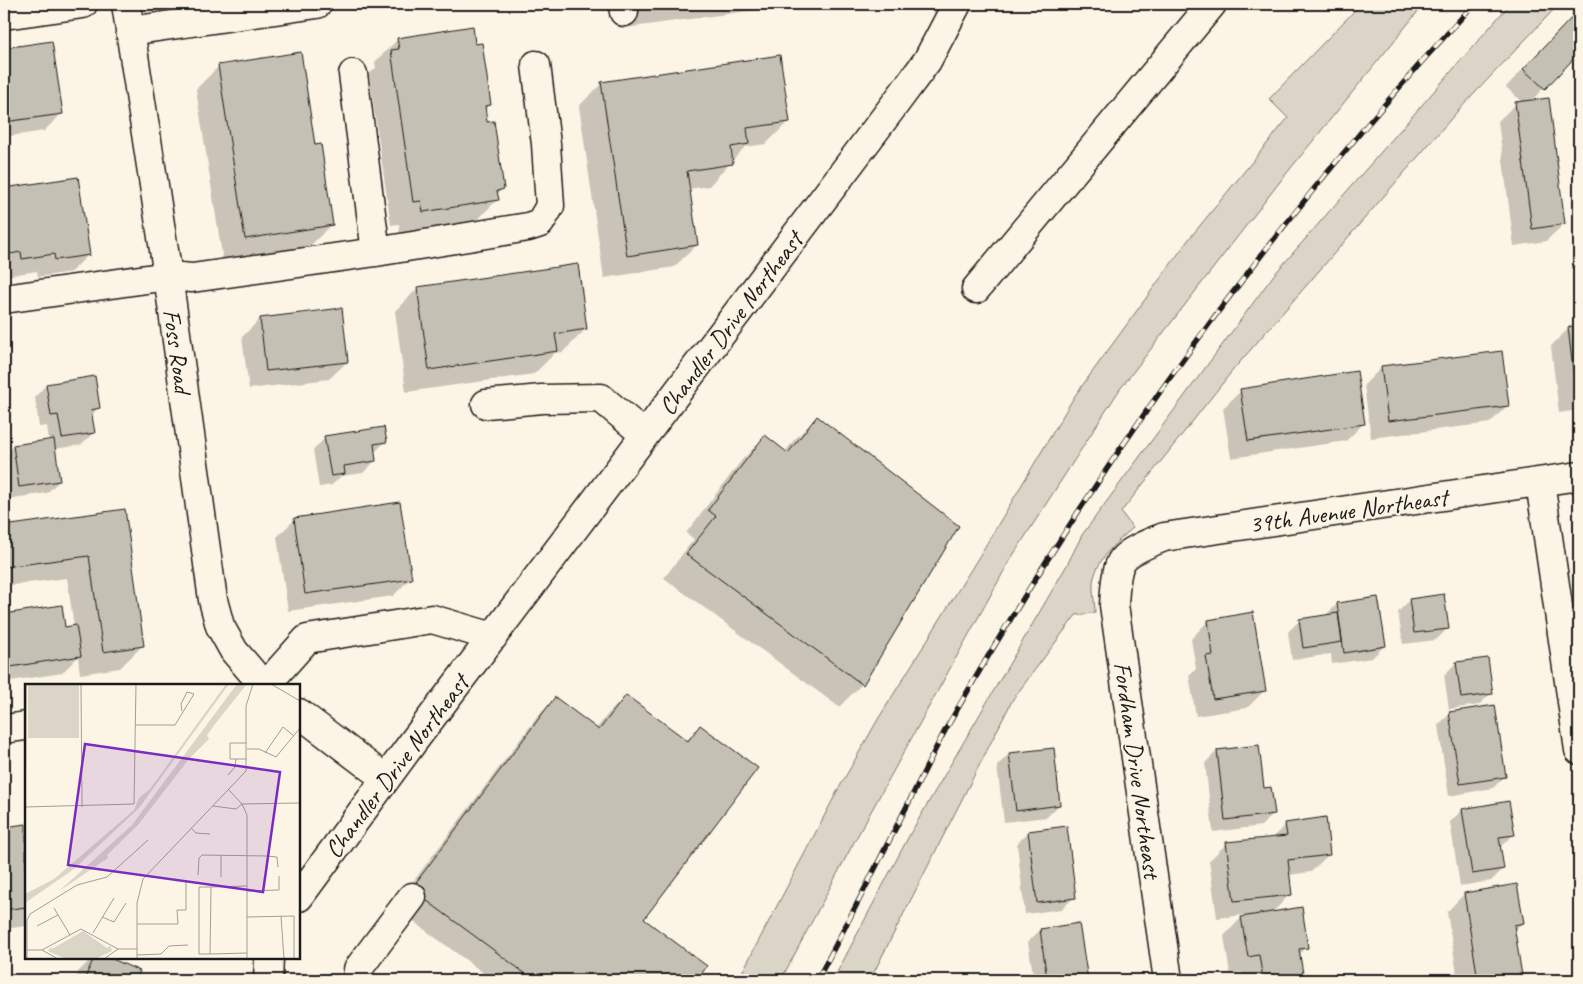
<svg xmlns="http://www.w3.org/2000/svg" width="1583" height="984" font-family="Caveat,sans-serif">
  <style>
    .green { fill: #dbd5c8; stroke: #7c7872 }
    .shadow { fill: #0003 }
    .building { fill: #c4c0b3; stroke: #1c1c1c }
    .lines { fill: none; stroke-linecap: round; stroke-linejoin: round }
    .minor-casing { stroke: #1c1c1c; stroke-width: 31 }
    .minor { stroke: #fcf5e5; stroke-width: 28 }
    .rail-casing { stroke: #1c1c1c; stroke-width: 5.5 }
    .rail { stroke: #fcf5e5; stroke-width: 4; stroke-dasharray: 11; stroke-linecap: butt }
    .labels { text-anchor: middle; stroke-width: 4.5; stroke-linejoin: round; paint-order: stroke }
    .street-label { font-size: 25px; fill: #1c1c1c; stroke: #fcf5e5 }
    .inset-road { fill: none; stroke: #a29e95; stroke-width: 1 }
    .view { fill: #7b2cbf; fill-opacity: 0.15; stroke: #7b2cbf; stroke-width: 2.5 }
    .inset-edge { fill: none; stroke: #1c1c1c; stroke-width: 2.5 }
  </style>
  <rect width="100%" height="100%" fill="#fcf5e5"/>
  <filter id="ink" filterUnits="userSpaceOnUse"><feTurbulence type="fractalNoise" baseFrequency=".02" numOctaves="2"/><feDisplacementMap in="SourceGraphic" scale="10" xChannelSelector="R" yChannelSelector="G"/><feConvolveMatrix kernelMatrix="1 2 1 2 8 2 1 2 1" color-interpolation-filters="sRGB"/></filter>
  <g filter="url(#ink)">
    <path class="green" d="M 1361,4 L 1424,4 L 1282,179 L 1120,389 L 1010,560 L 853,844 L 781,980 L 738,980 L 839,788 L 877,721 L 980,555 L 1074,397 L 1189,239 L 1288,118 L 1269,99 Z
      M 1510,4 L 1559,4 L 1456,113 L 1233,370 L 1121,512 L 1133,528 C 1117,541 1100,556 1094,577 C 1091,587 1095,602 1095,613 L 1076,615 L 1013,699 L 870,980 L 833,980 L 910,834 L 1067,565 L 1082,535 L 1273,276 Z"/>
    <path class="shadow" d="M 622,4 L 798,4 L 625,28 Z
      M 1579,10 L 1579,51 L 1530,102 L 1564,224 L 1546,241 L 1514,246 L 1498,121 L 1516,104 L 1523,103 L 1506,87 Z
      M 398,39 L 474,45 L 490,105 L 484,110 L 503,189 L 496,195 L 497,200 L 474,223 L 400,234 L 399,224 L 391,225 L 369,74 L 376,68 L 375,62 Z
      M 51,42 L 61,114 L 44,131 L 4,137 L 4,49 Z
      M 219,66 L 314,147 L 332,224 L 309,247 L 223,261 L 196,89 Z
      M 602,83 L 789,121 L 766,144 L 745,147 L 709,186 L 688,189 L 697,245 L 674,267 L 604,278 L 579,106 Z
      M 77,178 L 89,254 L 71,272 L 38,277 L 37,271 L 5,276 L 4,189 Z
      M 418,288 L 586,329 L 563,352 L 555,353 L 534,374 L 406,392 L 395,311 Z
      M 260,319 L 347,362 L 329,379 L 249,389 L 242,337 Z
      M 1579,327 L 1579,410 L 1559,413 L 1551,346 L 1569,328 Z
      M 1382,367 L 1508,405 L 1490,423 L 1371,438 L 1364,385 Z
      M 46,385 L 99,407 L 91,416 L 93,433 L 81,445 L 54,449 L 59,481 L 47,493 L 7,499 L 4,475 L 4,456 L 13,446 L 49,441 L 47,426 L 39,427 L 35,397 Z
      M 1241,391 L 1364,423 L 1346,441 L 1231,458 L 1223,408 Z
      M 817,418 L 957,526 L 862,684 L 839,707 L 664,578 L 694,539 L 686,533 L 742,460 L 765,437 L 785,452 L 794,440 Z
      M 325,438 L 385,442 L 374,453 L 375,461 L 363,473 L 341,476 L 332,485 L 319,487 L 313,450 Z
      M 124,510 L 142,646 L 120,668 L 80,674 L 78,657 L 62,673 L 4,682 L 4,615 L 60,607 L 64,628 L 74,627 L 67,578 L 4,586 L 4,527 Z
      M 294,520 L 410,579 L 393,596 L 288,611 L 277,537 Z
      M 1410,600 L 1448,628 L 1436,640 L 1403,644 L 1398,612 Z
      M 1337,604 L 1384,646 L 1372,658 L 1332,664 L 1331,654 L 1292,660 L 1288,632 L 1300,620 L 1325,616 Z
      M 1208,621 L 1265,690 L 1247,708 L 1196,716 L 1189,675 L 1196,669 L 1191,639 Z
      M 1456,663 L 1491,693 L 1479,705 L 1449,709 L 1444,675 Z
      M 626,696 L 686,741 L 700,727 L 642,919 L 706,967 L 695,980 L 493,980 L 394,907 L 538,716 L 555,699 L 596,729 L 608,714 Z
      M 1450,714 L 1505,776 L 1493,788 L 1449,796 L 1438,725 Z
      M 1258,746 L 1263,789 L 1273,814 L 1261,826 L 1213,832 L 1205,763 L 1217,751 Z
      M 1009,754 L 1059,805 L 1047,817 L 1004,822 L 997,766 Z
      M 1462,810 L 1513,835 L 1500,847 L 1503,869 L 1491,881 L 1460,886 L 1450,822 Z
      M 1286,824 L 1328,855 L 1311,872 L 1288,875 L 1290,894 L 1272,913 L 1307,947 L 1299,955 L 1303,980 L 1243,980 L 1242,972 L 1230,974 L 1224,936 L 1244,915 L 1217,918 L 1209,861 L 1227,843 L 1271,839 Z
      M 26,825 L 26,926 L 4,929 L 4,828 Z
      M 1028,832 L 1074,897 L 1062,909 L 1025,914 L 1017,844 Z
      M 1464,894 L 1522,923 L 1514,931 L 1521,975 L 1516,980 L 1458,980 L 1447,912 Z
      M 1078,924 L 1087,980 L 1034,980 L 1028,942 L 1040,930 Z
      M 92,958 L 107,958 L 138,972 L 136,978 L 140,980 L 75,980 L 79,971 Z"/>
    <path class="building" d="M 1579,10 L 1579,53 L 1545,89 L 1523,69 Z
      M 473,26 L 475,44 L 482,43 L 491,105 L 485,106 L 487,122 L 494,121 L 504,189 L 497,191 L 499,200 L 423,212 L 421,201 L 413,202 L 391,50 L 399,49 L 397,38 Z
      M 52,41 L 63,114 L 4,122 L 4,48 Z
      M 301,52 L 315,145 L 321,144 L 333,225 L 245,239 L 218,65 Z
      M 780,55 L 790,122 L 747,128 L 749,144 L 731,147 L 733,164 L 687,171 L 698,245 L 627,256 L 601,82 Z
      M 1549,98 L 1565,224 L 1532,229 L 1515,102 Z
      M 78,177 L 90,255 L 55,260 L 54,254 L 22,259 L 21,252 L 4,255 L 4,188 Z
      M 578,264 L 587,329 L 555,334 L 558,351 L 429,370 L 417,287 Z
      M 342,308 L 348,362 L 266,371 L 260,318 Z
      M 1579,325 L 1579,395 L 1576,396 L 1568,327 Z
      M 1502,351 L 1509,406 L 1388,421 L 1381,366 Z
      M 1357,371 L 1365,424 L 1248,441 L 1240,389 Z
      M 95,376 L 100,408 L 91,410 L 95,433 L 62,438 L 58,415 L 51,416 L 46,384 Z
      M 817,416 L 959,526 L 863,685 L 686,554 L 716,516 L 708,510 L 765,435 L 788,453 Z
      M 384,427 L 387,442 L 374,444 L 376,461 L 344,466 L 345,474 L 331,476 L 324,436 Z
      M 54,439 L 60,481 L 19,487 L 13,445 Z
      M 400,502 L 412,579 L 305,594 L 294,518 Z
      M 125,509 L 144,646 L 103,652 L 89,556 L 4,567 L 4,526 Z
      M 1444,594 L 1449,629 L 1414,633 L 1409,599 Z
      M 1378,597 L 1386,646 L 1344,653 L 1337,603 Z
      M 62,605 L 65,627 L 76,625 L 81,656 L 4,668 L 4,614 Z
      M 1253,612 L 1266,691 L 1213,699 L 1206,656 L 1213,655 L 1208,620 Z
      M 1338,613 L 1342,642 L 1303,648 L 1299,619 Z
      M 1488,658 L 1493,694 L 1461,698 L 1456,662 Z
      M 626,695 L 688,741 L 700,725 L 758,768 L 644,919 L 707,966 L 697,980 L 534,980 L 411,889 L 555,697 L 599,730 Z
      M 1495,705 L 1506,777 L 1460,784 L 1449,712 Z
      M 1259,745 L 1264,788 L 1271,787 L 1275,814 L 1225,820 L 1217,750 Z
      M 1054,748 L 1060,805 L 1016,811 L 1009,753 Z
      M 1509,801 L 1515,835 L 1499,837 L 1504,869 L 1472,874 L 1462,809 Z
      M 1326,817 L 1330,855 L 1288,860 L 1292,895 L 1234,901 L 1226,842 L 1287,836 L 1285,823 Z
      M 26,824 L 26,907 L 4,910 L 4,827 Z
      M 1067,826 L 1076,898 L 1037,903 L 1028,831 Z
      M 1517,884 L 1524,923 L 1514,925 L 1522,976 L 1495,980 L 1478,980 L 1464,893 Z
      M 1302,907 L 1308,948 L 1299,949 L 1304,980 L 1263,980 L 1259,955 L 1248,957 L 1241,917 Z
      M 1079,923 L 1088,980 L 1047,980 L 1040,929 Z
      M 94,958 L 110,958 L 140,971 L 137,978 L 143,980 L 84,980 Z"/>
    <g class="lines">
      <defs>
        <path id="minor" d="M 126,4 L 168,276 L 213,600 L 220,626 L 234,651 L 263,685
          M 623,4 L 624,12
          M 4,15 L 83,4
          M 130,31 L 317,4
          M 353,74 L 376,252
          M 976,289 L 1212,4
          M 4,299 L 168,276 L 192,278 L 376,252 L 528,227 L 540,223 L 550,206 L 546,144 L 536,65
          M 486,404 L 542,399 L 601,398 L 645,435
          M 1540,482 L 1579,750
          M 266,685 L 307,639 L 432,619 L 493,637
          M 299,713 L 386,779
          M 4,729 L 26,726
          M 299,897 L 413,742 L 895,104 L 927,61 L 957,4
          M 268,980 L 269,958
          M 358,980 L 358,969 L 412,897
          M 1168,980 L 1114,605 C 1115,593 1115,569 1123,559 C 1132,549 1152,542 1164,537 L 1579,476"/>
      </defs>
      <use href="#minor" class="minor-casing"/>
      <use href="#minor" class="minor"/>
      <defs>
        <path id="rail" d="M 817,980 C 848,923 877,864 907,806 C 920,780 933,753 947,727 C 1095,466 1271,224 1474,4"/>
      </defs>
      <use href="#rail" class="rail-casing"/>
      <use href="#rail" class="rail"/>
    </g>
  </g>
  <g class="labels">
    <g class="street-label">
      <text transform="translate(730 323) rotate(-53)" y="9">Chandler Drive Northeast</text>
      <text transform="translate(178 351) rotate(82)" y="9">Foss Road</text>
      <text transform="translate(1348 510) rotate(-8)" y="9">39th Avenue Northeast</text>
      <text transform="translate(396 766) rotate(-53)" y="9">Chandler Drive Northeast</text>
      <text transform="translate(1138 770) rotate(82)" y="9">Fordham Drive Northeast</text>
    </g>
  </g>
  <g transform="translate(25 684)">
    <rect width="275" height="275" fill="#fcf5e5"/>
    <path d="M 3,0 L 54,0 L 54,54 L 3,54 ZM 201,0 L 204,0 L 114,124 L 49,185 L 0,219 L 0,210 L 29,195 L 109,126 L 114,114 L 125,105 ZM 212,0 L 222,0 L 190,40 L 182,51 L 184,55 L 164,75 L 113,141 L 82,171 L 83,174 L 33,208 L 107,141 ZM 58,247 L 82,264 L 85,262 L 87,267 L 70,275 L 41,275 L 23,267 L 26,263 L 27,265 Z" fill="#dbd5c8"/>
    <path class="inset-road" d="M 56,0 L 57,123M 246,0 L 275,17M 111,41 L 150,41 L 169,10 L 162,8 L 156,20 L 157,27M 222,59 L 205,59 L 205,75 L 222,75M 222,65 L 234,65 L 251,73 L 275,44M 240,69 L 258,43 L 269,52M 203,91 L 210,83 L 211,75M 204,106 L 217,120 L 222,131 L 222,275M 188,122 L 211,125 L 217,120 L 274,119M 0,123 L 109,120 L 111,0M 166,144 L 171,149 L 185,150M 173,191 L 174,174 L 177,171 L 242,172 L 252,173 L 253,183M 196,193 L 196,171M 222,202 L 186,203 L 185,270 L 222,269M 0,204 L 1,0M 222,207 L 254,206 L 254,192M 29,224 L 45,251M 256,232 L 259,275M 77,233 L 89,238 L 101,219M 222,233 L 269,232 L 269,275M 112,240 L 153,240 L 152,226 L 161,226 L 161,196M 12,242 L 33,231M 68,249 L 89,214M 2,266 L 17,266 L 56,245 L 93,265M 17,266 L 33,275M 185,270 L 174,270 L 174,203 L 186,203M 112,271 L 136,270 L 144,262 L 163,261M 2,275 L 2,236 L 5,230 L 52,201 L 82,193 L 123,156M 79,275 L 93,265 L 112,265M 112,275 L 112,219 L 118,195 L 221,87 L 221,22 L 228,0"/>
    <path class="view" d="M 60,60 L 255,88 L 238,208 L 43,181 Z"/>
    <rect width="275" height="275" class="inset-edge"/>
  </g>
  <rect width="1583" height="984" fill="none" stroke="#fcf5e5" stroke-width="20"/>
  <rect x="10" y="10" width="1563" height="964" fill="none" stroke="#1c1c1c" stroke-width="2" filter="url(#ink)"/>
</svg>
